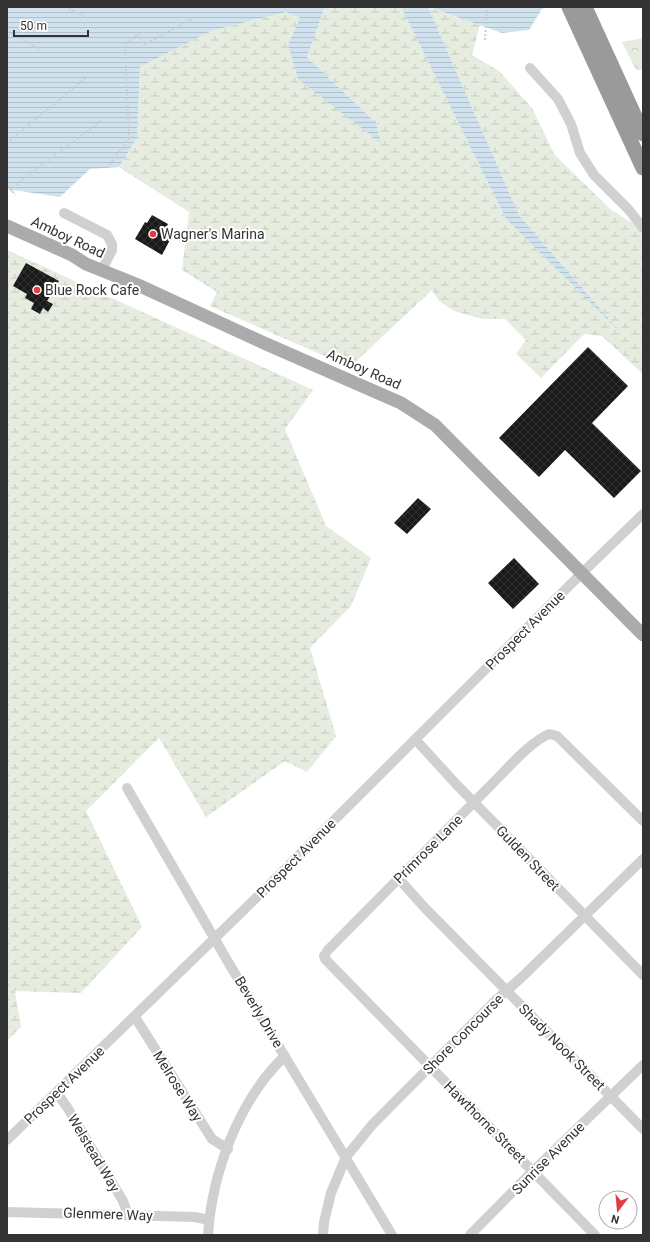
<svg xmlns="http://www.w3.org/2000/svg" width="650" height="1242" font-family="Roboto,sans-serif">
  <style>
    .forest { fill: url(#forest-crowns) }
    .wetland { fill: url(#wetland-marsh) }
    .water { fill: url(#water-rules) }
    .building { fill: url(#building-cross-hatch) }
    .lines { fill: none; stroke-linecap: round; stroke-linejoin: round }
    .path { stroke: #cdcdcd; stroke-width: 2; stroke-dasharray: 2 2; stroke-linecap: butt }
    .minor { stroke: #d0d0d0; stroke-width: 10 }
    .major { stroke: #ababab; stroke-width: 13 }
    .highway { stroke: #9a9a9a; stroke-width: 15 }
    .poi-dot { fill: #e63946; stroke: #fff; stroke-width: 1.5 }
    .labels { text-anchor: middle; stroke-width: 4; stroke-linejoin: round; paint-order: stroke }
    .poi-label { font-size: 14px; fill: #333; stroke: #fff; text-anchor: start }
    .street-label { font-size: 14px; fill: #333; stroke: #fff }
  </style>
  <defs>
    <pattern id="forest-crowns" width="20" height="18" patternUnits="userSpaceOnUse"><rect width="20" height="18" fill="#e6ecdf"/><path d="M2 6a3 3 0 1 1 6 0M12 15a3 3 0 1 1 6 0" fill="none" stroke="#c6cbc0"/></pattern>
    <pattern id="wetland-marsh" width="20" height="14" patternUnits="userSpaceOnUse"><rect width="20" height="14" fill="#e6ecdf"/><path d="M1 5h8M5 5V1M11 12h8M15 12V8" fill="none" stroke="#c6cbc0"/></pattern>
    <pattern id="water-rules" width="6" height="5" patternUnits="userSpaceOnUse"><rect width="6" height="5" fill="#cfe2ee"/><path d="M0 2.5h6" fill="none" stroke="#b2c2cd"/></pattern>
    <pattern id="building-cross-hatch" width="8" height="8" patternUnits="userSpaceOnUse"><rect width="8" height="8" fill="#1a1a1a"/><path d="M0 0l8 8M0 8l8-8" fill="none" stroke="#333"/></pattern>
  </defs>
  <rect width="100%" height="100%" fill="#fff"/>
  <path class="forest" d="M 643,38 L 643,70 L 636,70 L 622,42 Z"/>
  <path class="wetland" d="M 344,7 L 401,7 L 506,219 L 618,329 L 519,215 L 428,7 L 480,25 L 472,55 L 499,71 L 532,108 L 554,154 L 609,208 L 637,226 L 643,237 L 643,374 L 602,336 L 584,334 L 541,378 L 516,354 L 526,340 L 505,319 L 482,319 L 454,311 L 439,301 L 432,290 L 350,367 L 210,306 L 217,292 L 182,270 L 189,212 L 119,167 L 137,138 L 140,67 L 211,31 L 286,12 L 300,18 L 288,44 L 381,143 L 376,123 L 307,57 L 324,9 Z
    M 7,250 L 313,390 L 285,429 L 326,526 L 371,558 L 351,606 L 310,648 L 336,736 L 307,772 L 285,761 L 206,817 L 159,738 L 86,811 L 142,927 L 81,993 L 15,991 L 21,1027 L 7,1041 Z"/>
  <path class="water" d="M 7,7 L 344,7 L 324,9 L 307,57 L 376,123 L 381,143 L 298,79 L 288,44 L 300,18 L 286,12 L 211,31 L 140,67 L 137,138 L 119,167 L 90,169 L 60,197 L 7,189 Z
    M 401,7 L 428,7 L 519,215 L 623,335 L 506,219 Z
    M 429,7 L 548,7 L 542,9 L 529,30 L 502,33 Z"/>
  <path class="building" d="M 152,215 L 168,224 L 164,232 L 172,236 L 162,255 L 135,239 L 145,222 L 147,223 Z
    M 26,263 L 59,281 L 47,301 L 53,304 L 48,312 L 43,308 L 40,314 L 31,309 L 34,303 L 25,298 L 27,294 L 13,286 Z
    M 588,347 L 628,386 L 592,423 L 641,471 L 614,498 L 565,450 L 539,477 L 499,438 Z
    M 418,498 L 431,509 L 407,534 L 394,523 Z
    M 514,558 L 539,584 L 513,609 L 488,583 Z"/>
  <g class="lines">
    <path class="path" d="M 65,7 L 88,18
      M 7,32 L 40,49
      M 485,40 L 487,7
      M 7,143 L 86,78
      M 107,168 L 129,139 L 125,44 L 138,34 L 144,45 L 192,19
      M 7,186 L 16,195
      M 11,191 L 23,179 L 102,120"/>
    <path class="minor" d="M 530,68 L 558,99 L 571,124 L 580,153 L 594,175 L 629,210 L 643,228
      M 64,213 L 107,235 L 112,244 L 112,250 L 102,270
      M 415,739 L 456,784 L 643,975
      M 127,788 L 231,967 L 392,1235
      M 399,879 L 424,907 L 643,1129
      M 135,1017 L 212,1139 L 228,1149
      M 57,1093 L 67,1107 L 123,1201 L 128,1215
      M 7,1140 L 255,899 L 582,573 L 643,514
      M 7,1212 L 195,1217 L 209,1220
      M 208,1235 C 212,1173 239,1099 285,1056
      M 323,1235 L 324,1222 L 331,1193 L 346,1157 L 372,1125 L 495,1001 L 522,977 L 643,859
      M 470,1235 L 533,1171 L 643,1065
      M 595,1235 L 325,959 L 324,956 L 328,950 C 381,897 433,843 486,790 C 503,774 528,743 549,734 L 557,736 L 643,821"/>
    <path class="major" d="M 7,226 L 72,255 L 86,264 L 138,285 L 264,343 L 401,403 L 435,425 L 643,635"/>
    <path class="highway" d="M 569,7 L 643,168
      M 585,7 L 643,134"/>
  </g>
  <g class="poi-dot">
    <circle cx="153" cy="234" r="4"/>
    <circle cx="37" cy="290" r="4"/>
  </g>
  <g class="labels">
    <g class="poi-label">
      <text x="161" y="239">Wagner's Marina</text>
      <text x="45" y="295">Blue Rock Cafe</text>
    </g>
    <g class="street-label">
      <text transform="translate(68 237) rotate(25)" y="5">Amboy Road</text>
      <text transform="translate(364 369) rotate(24)" y="5">Amboy Road</text>
      <text transform="translate(525 630) rotate(-45)" y="5">Prospect Avenue</text>
      <text transform="translate(428 849) rotate(-45)" y="5">Primrose Lane</text>
      <text transform="translate(296 858) rotate(-45)" y="5">Prospect Avenue</text>
      <text transform="translate(528 858) rotate(46)" y="5">Gulden Street</text>
      <text transform="translate(259 1012) rotate(59)" y="5">Beverly Drive</text>
      <text transform="translate(463 1034) rotate(-45)" y="5">Shore Concourse</text>
      <text transform="translate(562 1047) rotate(45)" y="5">Shady Nook Street</text>
      <text transform="translate(64 1085) rotate(-44)" y="5">Prospect Avenue</text>
      <text transform="translate(178 1086) rotate(58)" y="5">Melrose Way</text>
      <text transform="translate(485 1122) rotate(45)" y="5">Hawthorne Street</text>
      <text transform="translate(94 1153) rotate(59)" y="5">Welstead Way</text>
      <text transform="translate(548 1158) rotate(-45)" y="5">Sunrise Avenue</text>
      <text transform="translate(108 1214) rotate(2)" y="5">Glenmere Way</text>
    </g>
  </g>
  <rect width="650" height="1242" fill="none" stroke="#333333" stroke-width="16"/>
  <g transform="translate(618 1210) rotate(196)"><circle r="19" fill="#ffffff" stroke="#adadad"/>
  <path d="M0-3L7 15L0 10L-7 15Z" fill="#e63946"/>
  <text y="-6" font-size="11" font-weight="bold" text-anchor="middle" fill="#333333">N</text>
  </g>
  <path d="M14 30v6h74v-6" fill="none" stroke="#333333" stroke-width="2"/>
  <text x="20" y="30" font-size="12" fill="#333333" stroke="#ffffff" stroke-width="3" paint-order="stroke">50 m</text>
</svg>
